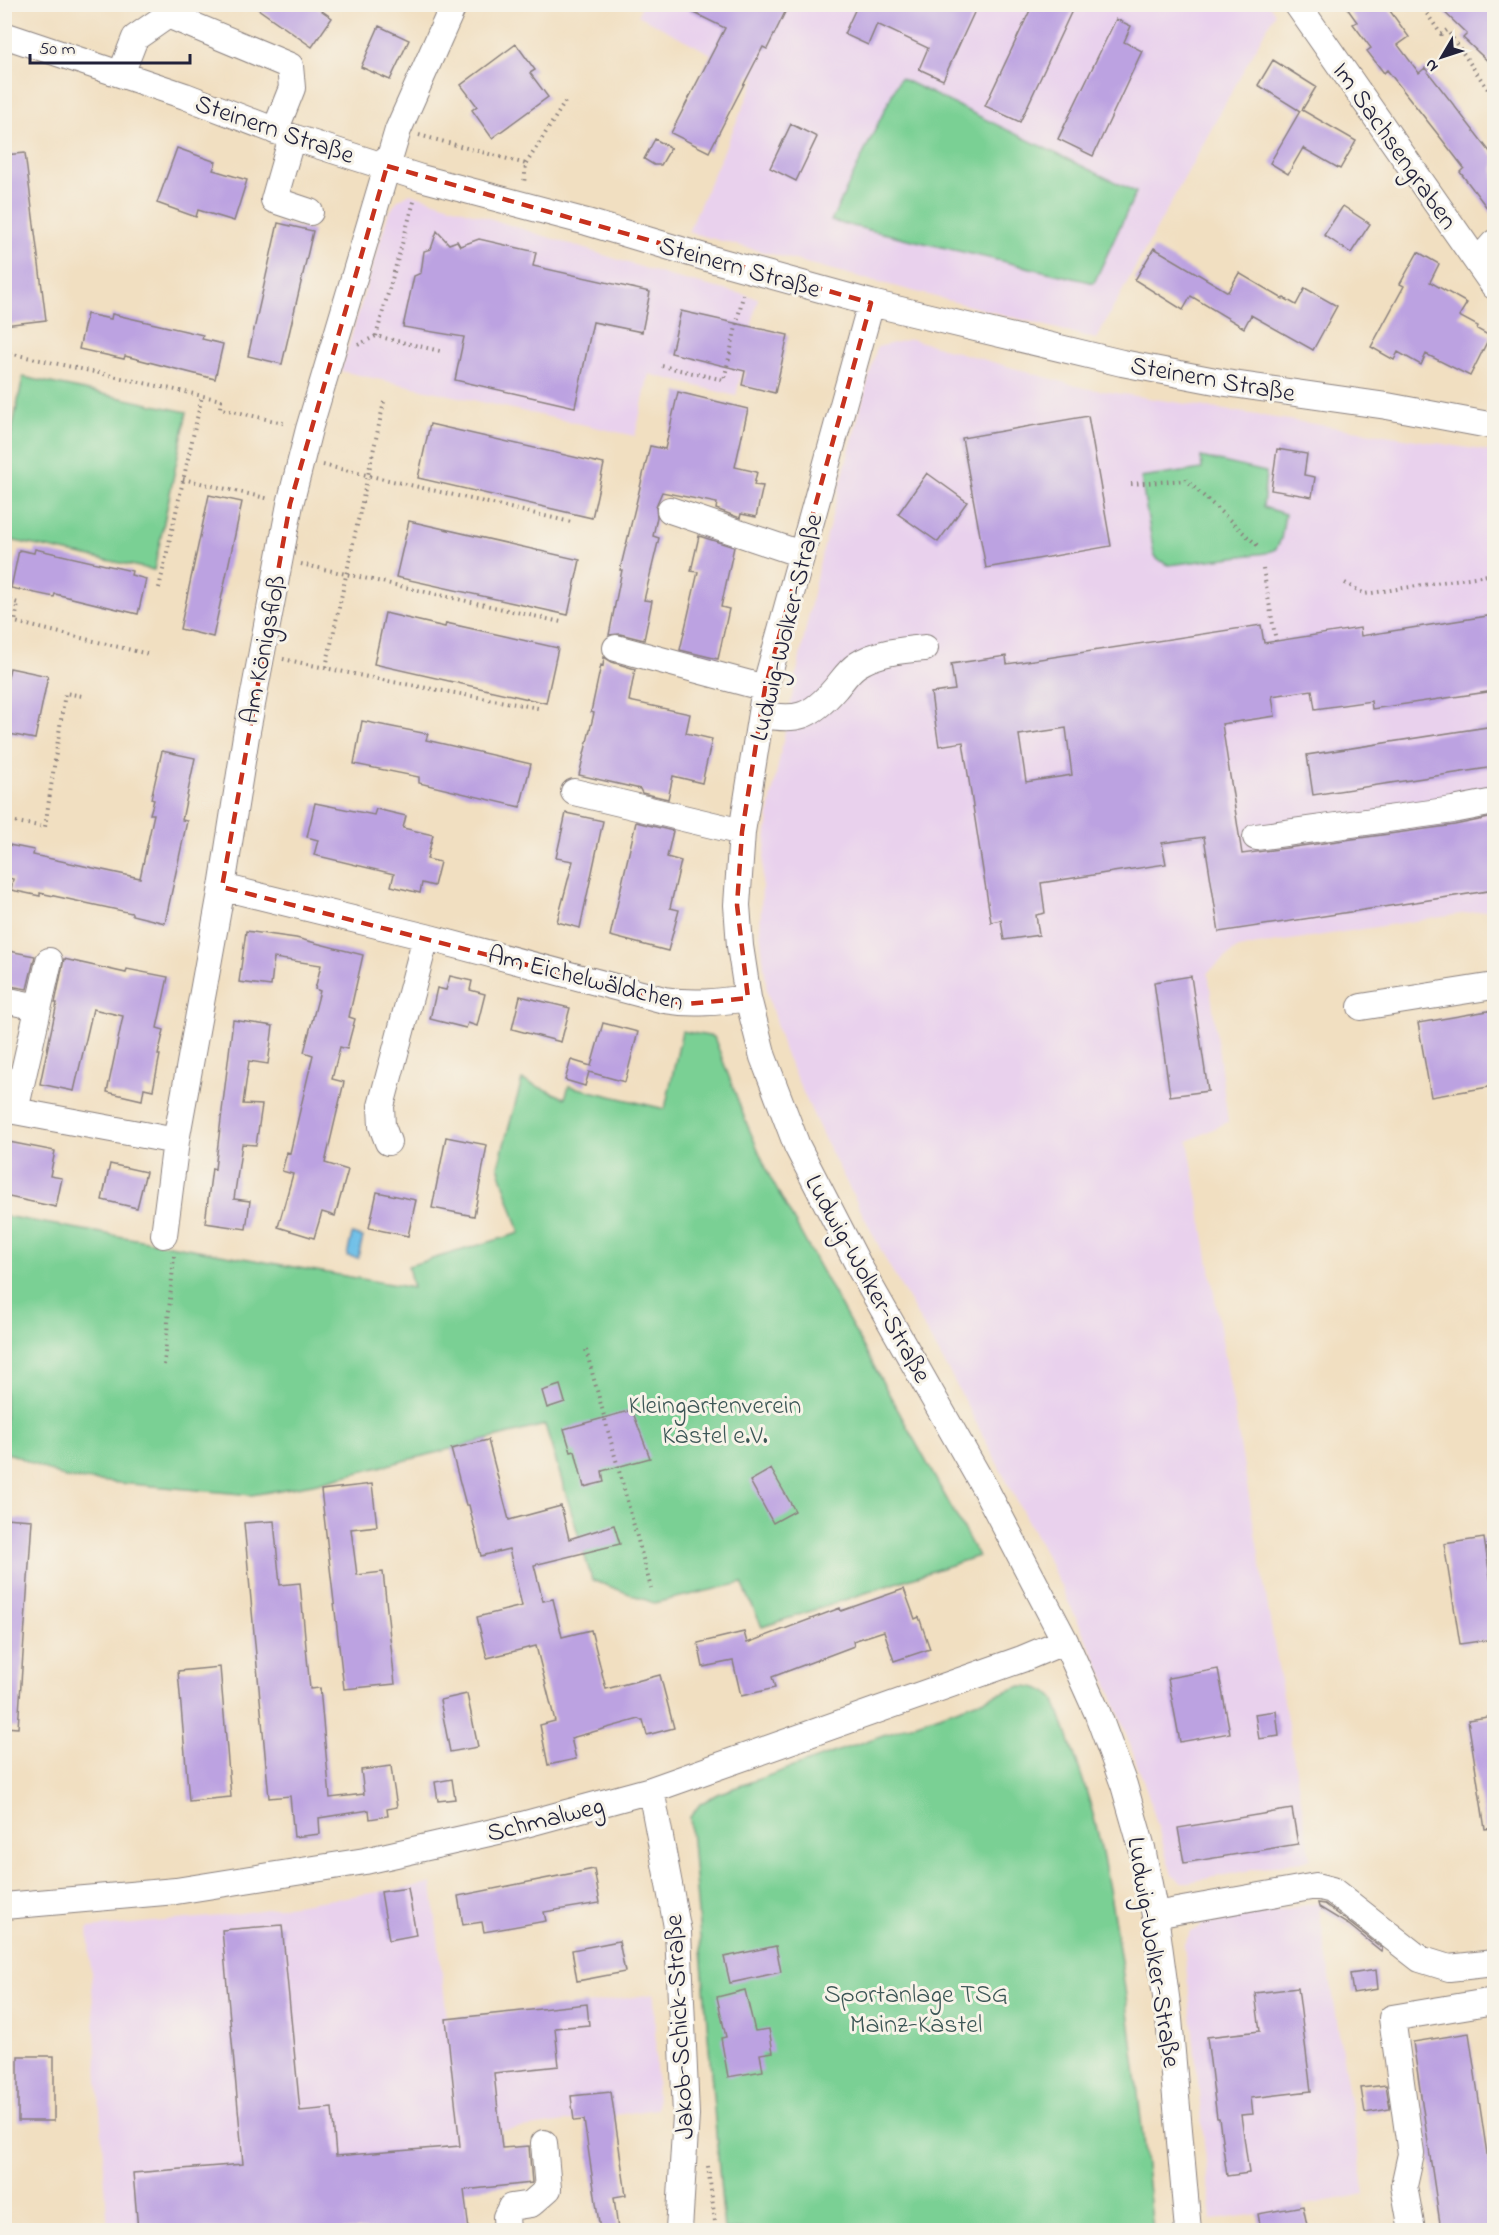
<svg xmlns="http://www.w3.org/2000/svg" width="1499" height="2235" font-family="'Indie Flower',sans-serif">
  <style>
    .built { fill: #e9d1ed }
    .green { fill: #7ad094; stroke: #4e7968; stroke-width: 1.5 }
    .water { fill: #6dbfe8; stroke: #487092; stroke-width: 1.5 }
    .building { fill: #bca2e1; fill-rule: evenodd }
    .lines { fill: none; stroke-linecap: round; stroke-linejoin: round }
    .minor-casing { stroke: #8a807e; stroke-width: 28 }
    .path { stroke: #8a807e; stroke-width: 4; stroke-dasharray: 1.5 4.5; stroke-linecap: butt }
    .minor { stroke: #fff; stroke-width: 26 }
    .marked { fill: none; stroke: #c8321e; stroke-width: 4.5; stroke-dasharray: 12 8; stroke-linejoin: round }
    .labels { text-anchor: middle; stroke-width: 6; stroke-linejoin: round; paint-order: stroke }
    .street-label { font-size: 26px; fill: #22223b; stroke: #f7f3e8 }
    .park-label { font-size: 26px; fill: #3c5656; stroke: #f7f3e8 }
  </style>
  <rect width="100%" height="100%" fill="#f7f3e8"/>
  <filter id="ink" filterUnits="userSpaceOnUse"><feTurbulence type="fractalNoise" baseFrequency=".0167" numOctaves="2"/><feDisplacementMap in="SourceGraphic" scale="12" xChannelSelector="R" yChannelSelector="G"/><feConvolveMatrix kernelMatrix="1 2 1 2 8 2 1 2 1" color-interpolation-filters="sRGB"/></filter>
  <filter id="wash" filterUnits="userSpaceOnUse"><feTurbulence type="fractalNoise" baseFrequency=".008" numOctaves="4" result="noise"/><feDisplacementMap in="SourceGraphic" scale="24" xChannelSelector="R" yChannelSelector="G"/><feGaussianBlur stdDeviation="1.35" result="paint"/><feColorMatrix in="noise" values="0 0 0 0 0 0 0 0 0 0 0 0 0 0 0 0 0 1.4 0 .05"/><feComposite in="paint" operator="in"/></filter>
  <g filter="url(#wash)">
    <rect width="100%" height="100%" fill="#f1dfc1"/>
    <path class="built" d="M 642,4 L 1268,4 L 1275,13 L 1096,339 L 688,232 L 756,78 L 638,15 Z
      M 410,193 L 672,277 L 758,298 L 736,396 L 649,374 L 635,436 L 341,371 L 388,215 L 397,201 Z
      M 911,339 L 1084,388 L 1494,452 L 1494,909 L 1238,948 L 1208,972 L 1228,1122 L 1188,1141 L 1311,1859 L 1188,1882 L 1181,1882 L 1172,1875 L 1148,1794 L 1108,1684 L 1047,1558 L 952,1377 L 886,1260 L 825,1140 L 784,1051 L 767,992 L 760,930 L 763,866 L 771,800 L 818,569 L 877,347 Z
      M 432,1884 L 447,2019 L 587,2004 L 654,1994 L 657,2109 L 459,2137 L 469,2230 L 108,2230 L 88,1928 L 221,1916 Z
      M 1318,1903 L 1365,2194 L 1258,2214 L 1212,2220 L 1184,1944 L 1191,1932 L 1204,1924 Z"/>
    <path class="green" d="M 900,78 L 1136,192 L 1094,283 L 831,221 Z
      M 23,377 L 187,412 L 154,570 L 5,539 L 5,464 Z
      M 1201,457 L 1266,472 L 1263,507 L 1285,514 L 1281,539 L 1276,549 L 1266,553 L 1169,565 L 1158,560 L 1154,554 L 1141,478 L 1202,469 Z
      M 682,1031 L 714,1037 L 746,1122 L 770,1177 L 978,1556 L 762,1627 L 742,1583 L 654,1603 L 592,1580 L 545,1425 L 313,1484 L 252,1495 L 65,1478 L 14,1455 L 5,1453 L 4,1216 L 413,1288 L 408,1266 L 520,1233 L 498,1166 L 522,1080 L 565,1098 L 569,1086 L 665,1109 Z
      M 1021,1686 C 1035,1686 1047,1689 1055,1700 C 1072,1749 1091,1797 1101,1848 C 1127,1974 1139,2103 1153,2230 L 724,2230 L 690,1817 L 700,1804 L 717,1794 Z"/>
    <path class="water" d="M 352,1234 L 363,1237 L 358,1258 L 347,1256 Z"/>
    <g id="blocks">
      <path class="building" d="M 251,4 L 312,4 L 332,18 L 312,47 Z
        M 676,4 L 789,4 L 767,49 L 763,47 L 709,152 L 671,133 L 725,28 Z
        M 858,4 L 978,4 L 943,80 L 919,69 L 928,48 L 877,24 L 868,45 L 844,34 Z
        M 1033,4 L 1075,4 L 1020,122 L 985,106 Z
        M 1344,4 L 1385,4 L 1409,37 L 1398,45 L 1419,73 L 1425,68 L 1494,157 L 1494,217 L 1460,172 L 1464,168 L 1440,137 L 1387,70 L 1384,73 L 1367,51 L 1371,48 L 1353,24 L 1357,22 Z
        M 1436,4 L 1485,4 L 1494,13 L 1494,67 L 1463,38 L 1467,34 Z
        M 1116,19 L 1131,26 L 1124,42 L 1142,51 L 1093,156 L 1058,139 Z
        M 379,26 L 409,40 L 390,80 L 361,67 Z
        M 516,44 L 535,70 L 530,73 L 548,97 L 492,138 L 472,110 L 477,106 L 461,85 Z
        M 1273,60 L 1316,87 L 1302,110 L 1356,141 L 1340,169 L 1303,148 L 1288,174 L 1270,163 L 1300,111 L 1258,85 Z
        M 791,124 L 817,137 L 796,181 L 770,168 Z
        M 655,139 L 671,148 L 661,165 L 654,165 L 644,159 Z
        M 177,148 L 216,162 L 213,170 L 247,180 L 234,221 L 198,210 L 196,217 L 157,203 Z
        M 25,153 L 46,320 L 4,325 L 4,155 Z
        M 1343,206 L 1370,224 L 1351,253 L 1324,235 Z
        M 278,223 L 313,231 L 282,364 L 248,356 Z
        M 437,231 L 449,244 L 457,241 L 460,246 L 479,239 L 536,252 L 533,266 L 650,292 L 642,332 L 593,322 L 575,407 L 455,380 L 464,337 L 403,327 L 414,276 L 421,273 L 424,251 L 431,249 Z
        M 1154,248 L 1228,292 L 1239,273 L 1283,299 L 1284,298 L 1296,305 L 1305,288 L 1337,306 L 1313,350 L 1251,315 L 1244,328 L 1191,296 L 1183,310 L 1135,280 Z
        M 1418,252 L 1439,264 L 1430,282 L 1467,303 L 1459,316 L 1478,326 L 1477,329 L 1490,336 L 1470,376 L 1426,354 L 1421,365 L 1398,352 L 1394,360 L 1371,347 L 1404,286 L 1400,284 Z
        M 681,311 L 788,335 L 775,393 L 742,385 L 745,371 L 671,353 Z
        M 87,314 L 111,319 L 112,314 L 203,335 L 202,339 L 223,344 L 215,379 L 125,356 L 124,359 L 79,349 Z
        M 678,392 L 748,409 L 735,467 L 757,472 L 754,485 L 763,486 L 756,517 L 741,514 L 740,518 L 716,509 L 717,503 L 662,492 L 656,506 L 657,517 L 653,536 L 659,538 L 644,600 L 652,601 L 644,640 L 620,634 L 609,635 L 622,570 L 620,570 L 650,446 L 665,449 Z
        M 1088,416 L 1111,546 L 986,568 L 962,438 Z
        M 430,424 L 604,464 L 592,518 L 418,478 Z
        M 1277,449 L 1307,454 L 1304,475 L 1315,477 L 1312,497 L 1271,490 Z
        M 927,473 L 967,502 L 938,542 L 898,514 Z
        M 209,495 L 242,502 L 213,637 L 180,629 Z
        M 409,521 L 580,560 L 568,615 L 396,577 Z
        M 699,536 L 734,547 L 721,607 L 729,609 L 718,659 L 680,650 L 698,572 L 691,571 Z
        M 35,549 L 132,571 L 131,575 L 146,579 L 138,614 L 55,594 L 54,597 L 11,588 L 19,550 L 34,553 Z
        M 385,613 L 445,627 L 446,623 L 558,648 L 546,703 L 374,664 Z
        M 1494,615 L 1494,691 L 1372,709 L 1371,701 L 1315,709 L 1312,690 L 1272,696 L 1275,716 L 1222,724 L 1242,854 L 1455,825 L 1494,817 L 1494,890 L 1219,932 L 1204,837 L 1162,843 L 1166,864 L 1041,883 L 1045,913 L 1036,915 L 1039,935 L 1004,940 L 1001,920 L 991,922 L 963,742 L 939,746 L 933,708 L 931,693 L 955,690 L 951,664 L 1006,656 L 1007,664 L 1261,625 L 1264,643 L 1360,628 L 1361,636 ZM 1066,728 L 1072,775 L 1026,782 L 1019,735 Z
        M 604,657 L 612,662 L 635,669 L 629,701 L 690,714 L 686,733 L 712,739 L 702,783 L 673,776 L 668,799 L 642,793 L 640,789 L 579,775 L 594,713 L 591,712 L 601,665 L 603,666 Z
        M 10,668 L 48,676 L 35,739 L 4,733 L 4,693 Z
        M 362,721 L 428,734 L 426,740 L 531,764 L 520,807 L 419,783 L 419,777 L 354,764 Z
        M 1494,726 L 1494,767 L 1313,795 L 1307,755 Z
        M 162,751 L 195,758 L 182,820 L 187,821 L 165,923 L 132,915 L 132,913 L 40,893 L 40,896 L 11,890 L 13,879 L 4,877 L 4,844 L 34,850 L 33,855 L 140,878 L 154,814 L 150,814 L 154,800 L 151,799 Z
        M 315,803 L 374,815 L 376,809 L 406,816 L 403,828 L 433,835 L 427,859 L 440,862 L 434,886 L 422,883 L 420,893 L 391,886 L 394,874 L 314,855 L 318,840 L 307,837 Z
        M 566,813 L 603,821 L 580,928 L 557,922 L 573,861 L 556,858 Z
        M 636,822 L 673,831 L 667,857 L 681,861 L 670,908 L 679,910 L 668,951 L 610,936 Z
        M 246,931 L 296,938 L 363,955 L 349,1017 L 355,1019 L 347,1049 L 340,1047 L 332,1079 L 344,1082 L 325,1163 L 348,1170 L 335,1216 L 322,1212 L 314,1238 L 278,1227 L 293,1174 L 282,1171 L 287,1152 L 290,1153 L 313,1055 L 304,1052 L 320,991 L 315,989 L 321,965 L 274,958 L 271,986 L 239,982 Z
        M 4,950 L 35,956 L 27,989 L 4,985 Z
        M 64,959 L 126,973 L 127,969 L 168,977 L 157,1028 L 164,1030 L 158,1055 L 160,1055 L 153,1090 L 144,1088 L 142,1100 L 107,1092 L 123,1016 L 93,1009 L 74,1091 L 40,1084 L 57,1003 L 55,1003 Z
        M 450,976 L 472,981 L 470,990 L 485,994 L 477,1026 L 468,1023 L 466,1028 L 430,1019 L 437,988 L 446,990 Z
        M 1191,976 L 1208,1091 L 1170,1096 L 1154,982 Z
        M 520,996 L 570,1008 L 561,1042 L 512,1029 Z
        M 1494,1010 L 1494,1086 L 1431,1097 L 1418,1023 Z
        M 233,1020 L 273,1026 L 268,1064 L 249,1061 L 243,1104 L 262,1105 L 256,1145 L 242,1144 L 234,1199 L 250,1201 L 246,1229 L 205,1223 L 212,1168 L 215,1169 Z
        M 603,1023 L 638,1032 L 625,1082 L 589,1072 L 585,1086 L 565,1080 L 571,1060 L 591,1066 Z
        M 446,1137 L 487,1145 L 474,1216 L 432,1208 Z
        M 4,1141 L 55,1151 L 50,1176 L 62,1178 L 56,1207 L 4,1196 Z
        M 110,1164 L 146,1172 L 137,1208 L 102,1200 Z
        M 377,1192 L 416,1200 L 408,1236 L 369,1228 Z
        M 560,1385 L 565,1402 L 547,1408 L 542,1391 Z
        M 632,1410 L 650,1458 L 602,1471 L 604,1482 L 584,1487 L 575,1451 L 571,1452 L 564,1429 Z
        M 488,1440 L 509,1520 L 561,1506 L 569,1539 L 614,1525 L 620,1544 L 534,1565 L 543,1601 L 553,1599 L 562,1637 L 591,1630 L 606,1689 L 660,1675 L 674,1728 L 647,1735 L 643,1720 L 640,1720 L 639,1719 L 571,1738 L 576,1759 L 548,1765 L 540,1725 L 555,1721 L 536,1646 L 487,1658 L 477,1617 L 522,1606 L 509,1549 L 481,1556 L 469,1505 L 466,1505 L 451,1449 Z
        M 771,1469 L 795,1511 L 773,1523 L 750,1481 Z
        M 372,1484 L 377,1526 L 351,1529 L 357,1575 L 383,1572 L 395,1684 L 344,1689 L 321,1490 Z
        M 4,1518 L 32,1520 L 18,1728 L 4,1727 Z
        M 274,1521 L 280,1585 L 300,1583 L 310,1689 L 320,1688 L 330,1798 L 364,1794 L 361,1770 L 391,1766 L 393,1782 L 397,1807 L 387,1809 L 388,1816 L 370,1819 L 369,1810 L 319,1818 L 320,1834 L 294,1837 L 290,1796 L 269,1798 L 244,1523 Z
        M 1484,1538 L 1494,1602 L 1494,1639 L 1460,1644 L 1444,1544 Z
        M 904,1589 L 915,1619 L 919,1617 L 930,1649 L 894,1661 L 884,1631 L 853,1641 L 854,1646 L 772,1677 L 775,1688 L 741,1696 L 733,1661 L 703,1667 L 698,1643 L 744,1632 L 747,1643 L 840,1608 L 841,1611 Z
        M 220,1667 L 231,1797 L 189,1801 L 178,1671 Z
        M 1218,1669 L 1230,1733 L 1180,1742 L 1168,1678 Z
        M 467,1694 L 478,1747 L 450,1752 L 440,1700 Z
        M 1276,1711 L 1279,1736 L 1259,1739 L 1255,1714 Z
        M 1494,1716 L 1494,1828 L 1485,1829 L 1468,1720 Z
        M 452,1779 L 455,1799 L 438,1801 L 435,1782 Z
        M 1292,1809 L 1298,1844 L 1184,1863 L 1178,1828 Z
        M 594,1869 L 600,1903 L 544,1912 L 546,1921 L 484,1932 L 482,1922 L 463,1925 L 458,1896 Z
        M 408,1888 L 416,1935 L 389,1940 L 381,1892 Z
        M 1318,1903 L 1325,1904 L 1382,1948 L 1381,1951 L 1349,1925 L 1319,1907 Z
        M 282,1925 L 300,2111 L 332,2108 L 336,2156 L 460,2146 L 446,2019 L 587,2004 L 589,2025 L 555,2028 L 559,2066 L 494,2073 L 502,2148 L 529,2146 L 532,2183 L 464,2190 L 469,2230 L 138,2230 L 133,2173 L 243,2164 L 222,1930 Z
        M 619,1941 L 625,1972 L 577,1981 L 572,1950 Z
        M 776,1946 L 781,1972 L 730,1983 L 724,1957 Z
        M 1376,1970 L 1378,1989 L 1353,1993 L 1350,1974 Z
        M 1298,1988 L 1311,2091 L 1251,2098 L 1253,2114 L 1241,2115 L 1249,2173 L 1227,2176 L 1219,2118 L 1217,2118 L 1207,2037 L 1260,2031 L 1255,1993 Z
        M 745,1990 L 755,2031 L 769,2029 L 773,2052 L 760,2054 L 763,2071 L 728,2077 L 721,2038 L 726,2037 L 717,1997 Z
        M 1469,2033 L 1494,2201 L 1494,2230 L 1441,2230 L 1413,2042 Z
        M 18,2056 L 54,2056 L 54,2121 L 18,2121 Z
        M 1386,2085 L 1390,2109 L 1365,2113 L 1361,2088 Z
        M 611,2092 L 626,2195 L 614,2197 L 618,2230 L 600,2230 L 584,2120 L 574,2121 L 571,2096 Z
        M 1303,2206 L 1308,2230 L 1261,2230 L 1258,2214 Z"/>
    </g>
  </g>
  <g filter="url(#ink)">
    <use href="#blocks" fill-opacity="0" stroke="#8a807e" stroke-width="1.5"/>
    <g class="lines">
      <defs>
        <path id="minor" d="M 1297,4 L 1494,286
          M 4,35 L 185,96 L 292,137 L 421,178 L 587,222 L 704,257 L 871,303 L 1122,363 L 1226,383 L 1387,406 L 1494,426
          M 121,74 L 135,38 L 168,15 L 290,66 L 292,88 L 275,131
          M 292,137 L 274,200 L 310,212
          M 1478,261 L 1494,243
          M 871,303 L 765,688 L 742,832 L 737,905 L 740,946 L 748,998 L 763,1057 L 797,1146 L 861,1270 L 987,1492 L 1065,1641 L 1097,1712 L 1124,1785 L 1142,1848 L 1155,1915 L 1169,2019 L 1188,2230
          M 670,510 L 801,554
          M 616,648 L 765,688
          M 761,714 C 796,722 811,717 835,689 C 842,681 848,671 857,665 C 877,652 902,650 925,648
          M 574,792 L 742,832
          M 1256,837 L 1453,810 L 1494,802
          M 222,887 L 426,937 L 664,1000 C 693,1005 719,1002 748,998
          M 4,1000 L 38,1007
          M 1361,1007 L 1494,986
          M 4,1109 L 176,1141 L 222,887 L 246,736 L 290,504 L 309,429 L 398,130 L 454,4
          M 15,1111 L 49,961
          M 388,1142 L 382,1126 L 381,1106 L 426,937
          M 164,1235 L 176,1141
          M 651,1790 L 678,1932 L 686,2115 L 679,2230
          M 4,1906 L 176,1891 L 365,1861 L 511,1828 L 651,1790 L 1022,1659 L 1065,1641
          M 1155,1915 L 1316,1886 L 1332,1890 L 1420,1959 L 1449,1968 L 1494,1963
          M 507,2230 L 506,2217 L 511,2207 L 531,2204 L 548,2189 L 544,2143
          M 1412,2230 L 1404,2186 L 1411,2154 L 1392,2018 L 1494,2001"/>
      </defs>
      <use href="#minor" class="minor-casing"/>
      <path class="path" d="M 1420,4 L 1441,34 L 1447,30 L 1494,98
        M 419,135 L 526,164 L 524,184
        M 526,164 L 565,102
        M 376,336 L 415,198
        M 358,345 L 376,336 L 440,351
        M 4,352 L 221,400 L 220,408 L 287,424
        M 662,366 L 724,380 L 744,291
        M 323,465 L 571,522
        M 183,479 L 270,499
        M 1131,484 L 1186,480 L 1258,546
        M 301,564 L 561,622
        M 1263,569 L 1276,641
        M 1345,583 L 1365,594 L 1494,574
        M 159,588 L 202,396
        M 4,599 L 18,603 L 15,622 L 148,654
        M 283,659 L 377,679 L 538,708
        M 326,667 L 384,402
        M 4,820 L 45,827 L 65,693 L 82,696
        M 586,1350 L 651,1588
        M 164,1365 L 174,1256
        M 708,2166 L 716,2230"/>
      <use href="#minor" class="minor"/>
    </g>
  </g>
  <path class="marked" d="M 387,166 L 871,303 L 765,688 L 742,832 L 737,905 L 748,998 L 687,1004 L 664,1000 L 222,887 L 290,504 Z"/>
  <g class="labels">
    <g class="street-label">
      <text transform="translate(275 128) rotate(19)" y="9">Steinern Straße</text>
      <text transform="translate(1396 145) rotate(55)" y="9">Im Sachsengraben</text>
      <text transform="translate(740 266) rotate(16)" y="9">Steinern Straße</text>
      <text transform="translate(1213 378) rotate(10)" y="9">Steinern Straße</text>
      <text transform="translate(785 627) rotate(-76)" y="9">Ludwig-Wolker-Straße</text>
      <text transform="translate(262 649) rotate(-79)" y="9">Am Königsfloß</text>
      <text transform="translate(586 977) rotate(14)" y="9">Am Eichelwäldchen</text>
      <text transform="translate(869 1278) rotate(61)" y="9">Ludwig-Wolker-Straße</text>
      <text transform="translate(545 1818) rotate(-14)" y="9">Schmalweg</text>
      <text transform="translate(1155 1952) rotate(81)" y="9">Ludwig-Wolker-Straße</text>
      <text transform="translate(678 2027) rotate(-93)" y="9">Jakob-Schick-Straße</text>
    </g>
    <g class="park-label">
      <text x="715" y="1413">Kleingartenverein<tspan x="715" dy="30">Kastel e.V.</tspan></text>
      <text x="916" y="2002">Sportanlage TSG<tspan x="916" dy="30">Mainz-Kastel</tspan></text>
    </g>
  </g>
  <rect width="1499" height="2235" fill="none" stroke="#f7f3e8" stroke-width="24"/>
  <g transform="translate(1442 57) rotate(231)" stroke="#f7f3e8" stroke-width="4.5" paint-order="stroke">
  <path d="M0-4.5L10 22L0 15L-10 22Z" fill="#22223b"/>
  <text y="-9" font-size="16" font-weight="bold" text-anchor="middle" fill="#22223b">N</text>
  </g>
  <path d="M30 54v9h160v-9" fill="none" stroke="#22223b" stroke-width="3"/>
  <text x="39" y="54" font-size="18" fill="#22223b" stroke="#f7f3e8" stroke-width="4.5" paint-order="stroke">50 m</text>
</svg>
